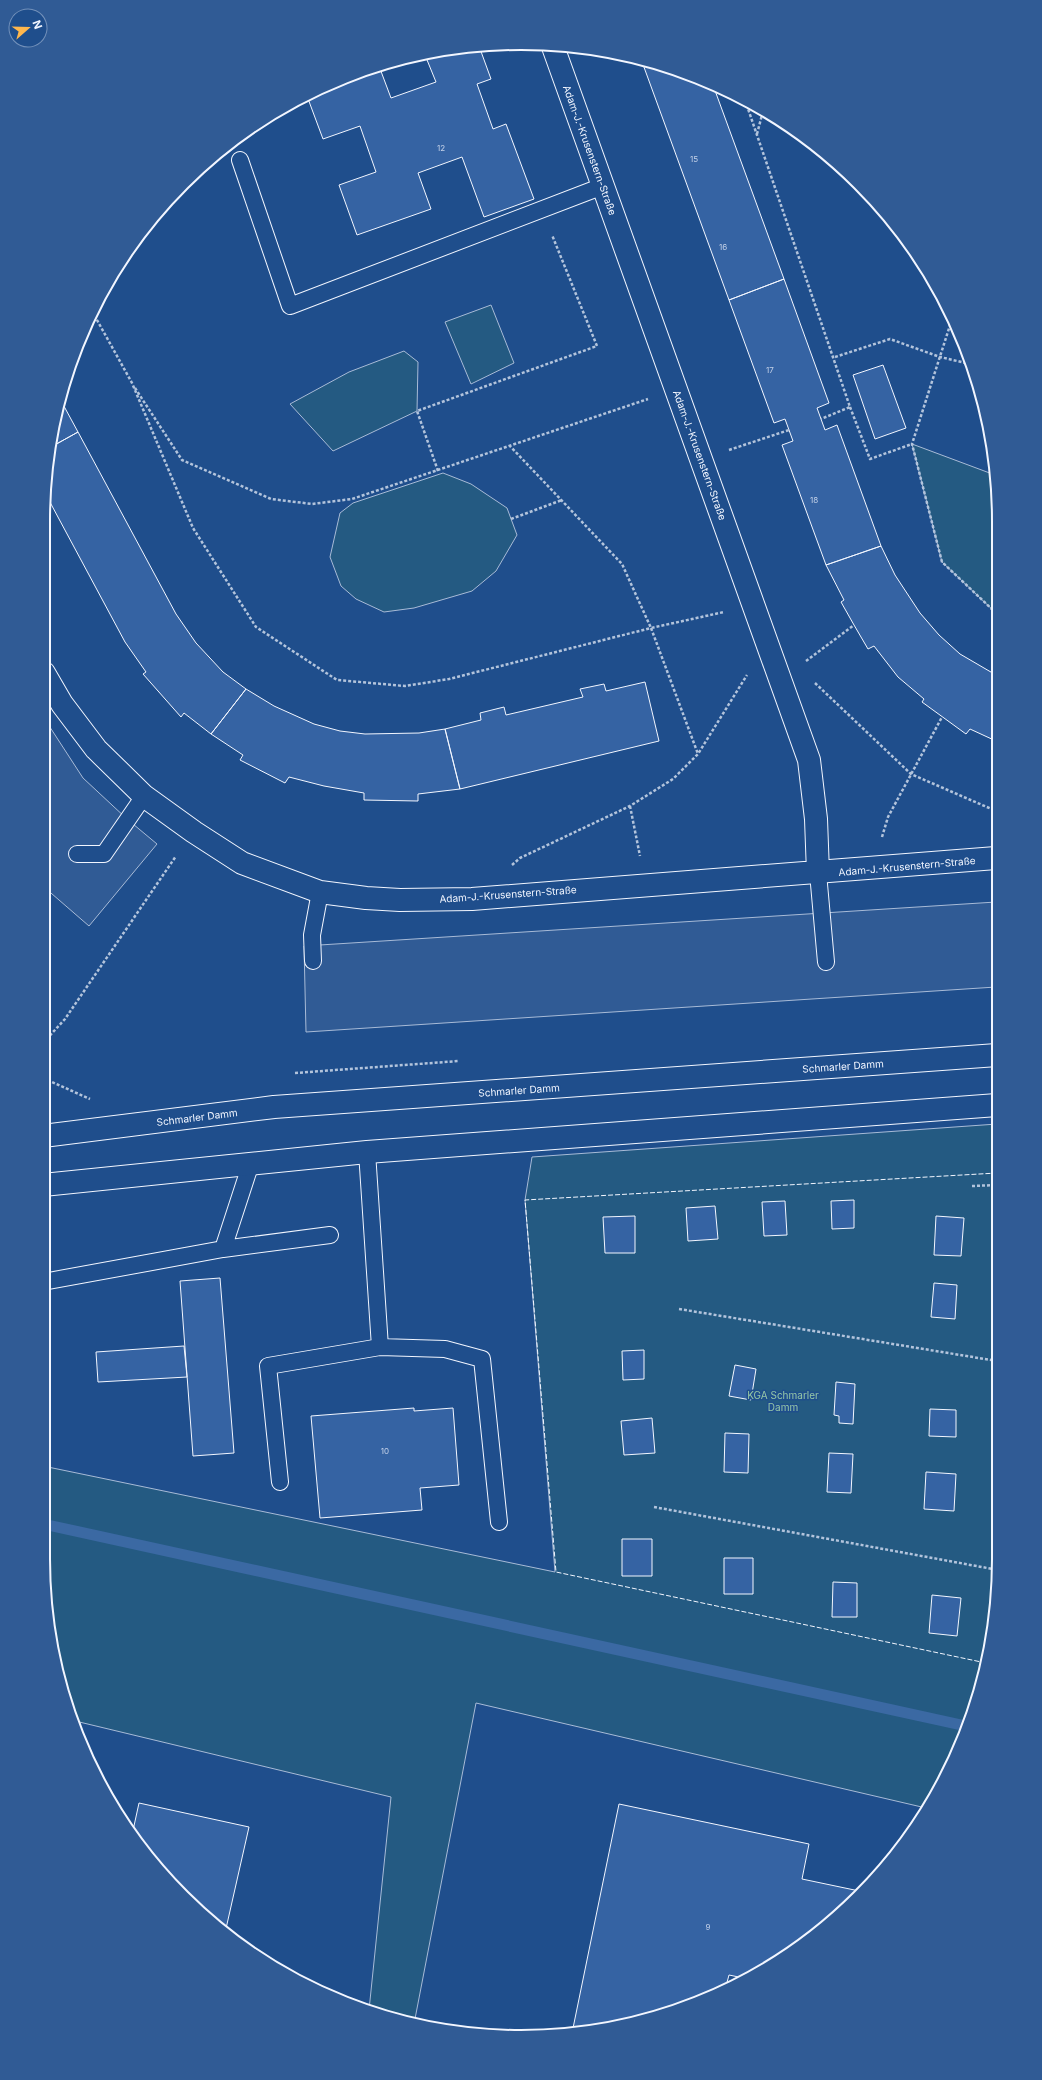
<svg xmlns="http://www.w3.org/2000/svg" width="1042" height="2080" font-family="Inter,sans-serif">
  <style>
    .green { fill: #245a82; stroke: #a8bbd7 }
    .parking { fill: #305b95; stroke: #a8bbd7 }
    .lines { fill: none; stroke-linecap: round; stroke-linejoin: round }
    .stream { stroke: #3b69a3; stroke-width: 11 }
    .building { fill: #3563a3; stroke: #f2f6ff }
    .service-casing { stroke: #f2f6ff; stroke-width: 18 }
    .minor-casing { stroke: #f2f6ff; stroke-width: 24 }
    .tertiary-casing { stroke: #f2f6ff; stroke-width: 24 }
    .path { stroke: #b3c4dc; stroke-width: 2.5; stroke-dasharray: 3 2; stroke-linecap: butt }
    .service { stroke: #1f4e8c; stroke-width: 16 }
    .minor { stroke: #1f4e8c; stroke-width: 22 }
    .tertiary { stroke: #1f4e8c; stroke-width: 22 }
    .fence { stroke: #f2f6ff; stroke-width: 1; stroke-dasharray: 5 2; stroke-linecap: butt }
    .labels { text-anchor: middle; stroke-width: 3; stroke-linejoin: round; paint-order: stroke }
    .number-label { font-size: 8px; fill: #c3d1e8 }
    .street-label { font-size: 10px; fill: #f2f6ff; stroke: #1f4e8c }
    .park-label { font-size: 10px; fill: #97c8a6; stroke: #1f4e8c }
    .rim { fill: none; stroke: #f2f6ff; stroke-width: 2 }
  </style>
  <rect width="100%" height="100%" fill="#1f4e8c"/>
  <path class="green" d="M 491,305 L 514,363 L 471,384 L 445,322 Z
    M 404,351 L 418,362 L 417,411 L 333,451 L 290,404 L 349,372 Z
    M 912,444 L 995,475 L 995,612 L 942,562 Z
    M 443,473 L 471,484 L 507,508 L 517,535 L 496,571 L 472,591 L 414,608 L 384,612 L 356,599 L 341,586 L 330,557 L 340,513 L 353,503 Z
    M 997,1124 L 998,1590 L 983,1683 L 950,1770 L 926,1808 L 476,1703 L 414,2024 L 369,2010 L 391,1797 L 71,1720 L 52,1652 L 43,1559 L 43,1466 L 555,1572 L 525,1200 L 532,1157 Z"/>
  <path class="parking" d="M 44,718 L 83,778 L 127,819 L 157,844 L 89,926 L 44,887 Z
    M 996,902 L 996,987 L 306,1032 L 304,946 Z"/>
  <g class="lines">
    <path class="stream" d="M 43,1524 L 966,1726"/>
  </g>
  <path class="building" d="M 479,46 L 491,79 L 477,84 L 493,129 L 506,124 L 534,199 L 484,217 L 462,157 L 418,173 L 431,209 L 357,235 L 339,185 L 376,172 L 360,126 L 323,139 L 307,96 L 367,68 L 379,66 L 391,98 L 436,82 L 425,55 L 458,47 Z
    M 641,59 L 713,85 L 784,279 L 729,300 Z
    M 784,279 L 829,403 L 817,408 L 825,430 L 837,425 L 881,546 L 826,565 L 782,445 L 793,441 L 785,419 L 774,423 L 729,300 Z
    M 883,365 L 906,428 L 875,439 L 853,375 Z
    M 59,397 L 78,432 L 51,447 L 59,398 Z
    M 78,432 L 176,614 L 196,643 L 223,672 L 246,689 L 211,734 L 184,713 L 181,717 L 143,674 L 146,672 L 125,642 L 44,491 L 51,447 Z
    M 881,546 L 895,575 L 920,613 L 939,635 L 960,654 L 996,675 L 996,741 L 970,729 L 966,734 L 922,702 L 924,699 L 898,677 L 874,646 L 868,649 L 854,625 L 841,602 L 844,600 L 826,565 Z
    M 645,682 L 659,741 L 460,789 L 445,729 L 481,720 L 480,713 L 504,707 L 506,715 L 583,697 L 580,689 L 604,684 L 606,691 Z
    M 246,689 L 274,706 L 314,724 L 340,731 L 365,734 L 419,733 L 445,729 L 460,789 L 418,794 L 418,801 L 364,800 L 364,793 L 324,786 L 289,777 L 285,783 L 240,760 L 243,755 L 211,734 Z
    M 854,1200 L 854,1228 L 832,1229 L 831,1201 Z
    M 785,1201 L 787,1235 L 764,1236 L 762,1202 Z
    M 715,1206 L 718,1239 L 688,1241 L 686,1208 Z
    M 635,1216 L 635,1253 L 605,1253 L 603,1217 Z
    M 936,1216 L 964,1218 L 961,1256 L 934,1255 Z
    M 220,1278 L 234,1453 L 193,1456 L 180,1281 Z
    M 934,1283 L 957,1285 L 955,1319 L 931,1317 Z
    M 184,1346 L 187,1377 L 98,1382 L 96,1352 Z
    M 644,1350 L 644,1379 L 623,1380 L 622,1351 Z
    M 735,1365 L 756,1369 L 751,1400 L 729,1396 Z
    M 836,1382 L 855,1384 L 853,1424 L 839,1423 L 839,1416 L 834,1415 Z
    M 414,1408 L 414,1411 L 453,1408 L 459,1485 L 420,1488 L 422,1510 L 320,1518 L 311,1416 Z
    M 930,1409 L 956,1410 L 956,1437 L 929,1436 Z
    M 652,1418 L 655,1453 L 624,1455 L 621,1421 Z
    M 725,1433 L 749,1434 L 748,1473 L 724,1472 Z
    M 829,1453 L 853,1454 L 851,1493 L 827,1492 Z
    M 926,1472 L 956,1474 L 954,1511 L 924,1509 Z
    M 622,1539 L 652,1539 L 652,1576 L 622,1576 Z
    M 724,1558 L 753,1558 L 753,1594 L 724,1594 Z
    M 833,1582 L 857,1583 L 857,1617 L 832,1617 Z
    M 932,1595 L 961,1598 L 957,1636 L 929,1633 Z
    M 139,1803 L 249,1827 L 225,1933 L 206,1918 L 142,1850 L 132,1835 Z
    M 619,1804 L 809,1844 L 802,1879 L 864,1892 L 787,1956 L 748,1979 L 729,1975 L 725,1990 L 645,2021 L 583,2033 L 572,2033 Z"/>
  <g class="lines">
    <defs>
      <path id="service" d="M 240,160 L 290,306 L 603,186
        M 77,854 L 104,854 L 144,796
        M 818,873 L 826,962
        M 313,961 L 312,935 L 320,892
        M 367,1152 L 380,1347 L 445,1349 L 482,1359 L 499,1522
        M 223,1249 L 330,1235
        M 43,1282 L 223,1249 L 251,1163
        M 280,1482 L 268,1366 L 380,1347"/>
      <path id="minor" d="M 552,44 L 809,760 L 816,819 L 818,873
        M 44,673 L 62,704 L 96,749 L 144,796 L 194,832 L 242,863 L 320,892 L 366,898 L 400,900 L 472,899 L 996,858"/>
      <path id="tertiary" d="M 43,1136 L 274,1107 L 997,1055
        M 43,1185 L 367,1152 L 997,1105"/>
    </defs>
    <use href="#service" class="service-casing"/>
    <use href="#minor" class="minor-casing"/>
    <use href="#tertiary" class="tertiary-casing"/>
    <path class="path" d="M 745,100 L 850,407 L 821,419
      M 757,134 L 763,111
      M 92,311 L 132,383 L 193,528 L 256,627 L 337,680 L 405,686 L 449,679 L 651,628 L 698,754
      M 952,319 L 912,444 L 942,562 L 995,612
      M 835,357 L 890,339 L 940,357 L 970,364
      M 135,388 L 182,460 L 271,499 L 312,504 L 352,499 L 648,399
      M 850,407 L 870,459 L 912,444
      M 509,445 L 622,564 L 651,628 L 724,612
      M 729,450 L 789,430
      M 438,471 L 417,411 L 597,346 L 552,235
      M 511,519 L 562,500
      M 806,661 L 854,625
      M 815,683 L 911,774 L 996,811
      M 630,806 L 640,856
      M 882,837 L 888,817 L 942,717
      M 512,865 L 520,858 L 630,806 L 673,779 L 698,754 L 747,675
      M 43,1043 L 65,1019 L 176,856
      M 295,1073 L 459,1061
      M 43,1078 L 90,1099
      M 972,1186 L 997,1185
      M 679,1309 L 997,1361
      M 654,1507 L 998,1570"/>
    <use href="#service" class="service"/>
    <use href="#minor" class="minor"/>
    <use href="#tertiary" class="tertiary"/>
    <path class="fence" d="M 986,1663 L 556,1572 L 525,1200 L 997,1173"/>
  </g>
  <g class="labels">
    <g class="number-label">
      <text x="441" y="151">12</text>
      <text x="694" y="162">15</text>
      <text x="723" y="250">16</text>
      <text x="770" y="373">17</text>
      <text x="814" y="503">18</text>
      <text x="385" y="1454">10</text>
      <text x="708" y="1930">9</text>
    </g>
    <g class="street-label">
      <text transform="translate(590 150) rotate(70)" y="4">Adam-J.-Krusenstern-Straße</text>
      <text transform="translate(700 455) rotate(70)" y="4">Adam-J.-Krusenstern-Straße</text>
      <text transform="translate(907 866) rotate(-5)" y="4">Adam-J.-Krusenstern-Straße</text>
      <text transform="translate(508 894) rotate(-4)" y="4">Adam-J.-Krusenstern-Straße</text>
      <text transform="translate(843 1066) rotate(-4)" y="4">Schmarler Damm</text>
      <text transform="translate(519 1090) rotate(-4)" y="4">Schmarler Damm</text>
      <text transform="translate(197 1117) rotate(-7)" y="4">Schmarler Damm</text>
    </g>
    <g class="park-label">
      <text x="783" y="1399">KGA Schmarler<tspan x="783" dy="12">Damm</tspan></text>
    </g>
  </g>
  <path d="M0 0H1042V2080H0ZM521 50H521A471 471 0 0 1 992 521V1559A471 471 0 0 1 521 2030H521A471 471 0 0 1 50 1559V521A471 471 0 0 1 521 50Z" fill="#305b95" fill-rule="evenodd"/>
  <path class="rim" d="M521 50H521A471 471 0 0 1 992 521V1559A471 471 0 0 1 521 2030H521A471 471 0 0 1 50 1559V521A471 471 0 0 1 521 50Z"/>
  <g transform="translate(28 28) rotate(70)"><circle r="19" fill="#1f4e8c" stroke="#7391ba"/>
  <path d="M0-3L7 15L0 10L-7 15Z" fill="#ffb74d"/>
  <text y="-6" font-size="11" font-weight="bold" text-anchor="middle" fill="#f2f6ff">N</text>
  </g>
</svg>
